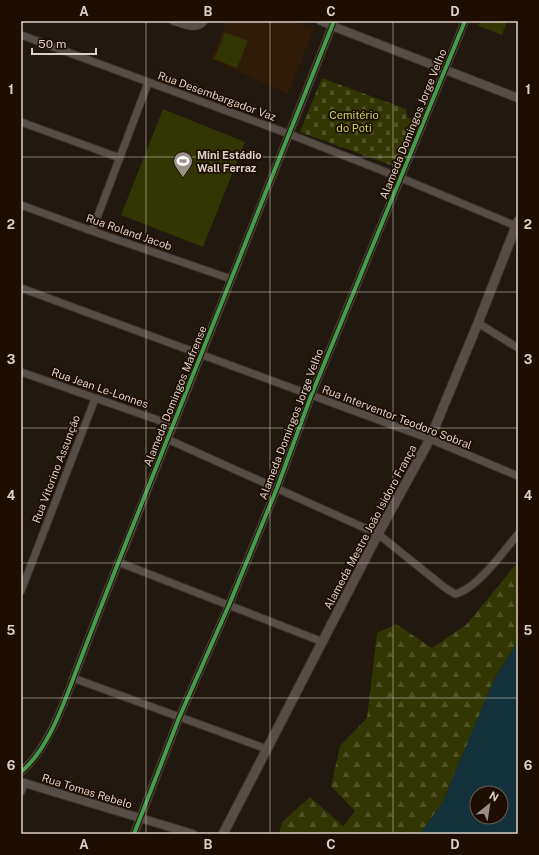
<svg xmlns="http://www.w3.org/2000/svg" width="539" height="855" font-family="'Public Sans',sans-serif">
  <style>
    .built { fill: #2f1b08 }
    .green { fill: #313602 }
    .forest { fill: url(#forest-firs) }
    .cemetery { fill: url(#cemetery-stones) }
    .water { fill: #13323b; fill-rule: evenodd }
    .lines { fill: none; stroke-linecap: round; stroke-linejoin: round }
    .minor-casing { stroke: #39312c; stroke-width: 9 }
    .tertiary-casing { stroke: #39312c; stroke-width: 10 }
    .secondary-casing { stroke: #39312c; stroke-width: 11 }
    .minor { stroke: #554d46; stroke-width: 7 }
    .tertiary { stroke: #554d46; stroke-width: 8 }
    .secondary { stroke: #574d46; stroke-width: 9 }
    .cycleway-casing { stroke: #1e0e02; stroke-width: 6 }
    .cycleway { stroke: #469c4c; stroke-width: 4 }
    .grid { fill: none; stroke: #dcd0c7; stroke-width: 1; stroke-opacity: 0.55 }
    .labels { text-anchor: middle; stroke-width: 3.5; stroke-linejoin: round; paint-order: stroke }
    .street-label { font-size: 11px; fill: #dcd0c7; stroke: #1e0e02 }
    .park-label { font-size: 11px; fill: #c0d260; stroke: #1e0e02 }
    .poi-label { font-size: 11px; font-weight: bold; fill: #dcd0c7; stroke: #1e0e02; text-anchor: start }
    .neatline { fill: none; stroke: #dcd0c7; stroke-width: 1.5 }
    .grid-label { font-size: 13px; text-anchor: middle; font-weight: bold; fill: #dcd0c7 }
  </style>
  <defs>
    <pattern id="forest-firs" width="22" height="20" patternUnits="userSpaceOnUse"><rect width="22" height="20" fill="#313602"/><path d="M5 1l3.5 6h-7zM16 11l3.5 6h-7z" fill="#4e5225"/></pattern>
    <pattern id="cemetery-stones" width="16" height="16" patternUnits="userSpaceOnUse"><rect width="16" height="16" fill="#313602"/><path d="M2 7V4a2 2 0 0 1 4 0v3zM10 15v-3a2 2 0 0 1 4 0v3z" fill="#4e5225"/></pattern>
  </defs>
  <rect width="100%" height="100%" fill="#21180f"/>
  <path class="built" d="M 226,21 L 294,21 L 314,29 L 288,94 L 211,59 Z"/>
  <path class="green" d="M 480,21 L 507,21 L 502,35 L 478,26 Z
    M 225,32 L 248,41 L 237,68 L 214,59 Z
    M 163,109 L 245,142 L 203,247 L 121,215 Z"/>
  <path class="forest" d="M 518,562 L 518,642 L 495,678 L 443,802 L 420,834 L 279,834 L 282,822 L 310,797 L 343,826 L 355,811 L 331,786 L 340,746 L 367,718 L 377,633 L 396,624 L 432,648 L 466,625 Z"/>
  <path class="cemetery" d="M 322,78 L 406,109 L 407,117 L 415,121 L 396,167 L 300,132 Z"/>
  <path class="water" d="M 518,642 L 518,834 L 420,834 L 443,802 L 495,678 ZM 477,793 L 501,793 L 501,817 L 477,817 Z"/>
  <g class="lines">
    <defs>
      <path id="minor" d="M 173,21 C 183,24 197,31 204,21
        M 21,35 L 289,134 L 401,178 L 516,226
        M 21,122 L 120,158
        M 21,205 L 92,231 L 231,279
        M 92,231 L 148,83
        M 21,288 L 430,439 L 518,476
        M 478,323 L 518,348
        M 21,372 L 172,425
        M 167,439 L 378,534 L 444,587 L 455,594 C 477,589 504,551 518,534
        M 118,562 L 323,642
        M 21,591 L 95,399
        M 73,678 L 267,749
        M 21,772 C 50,747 66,697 80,661 C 93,627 106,593 120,559 C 190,381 262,204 332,26 L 320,21
        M 21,792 L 24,783
        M 134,834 L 179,718 L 229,605 L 277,488 L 311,396 L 465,21"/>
      <path id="tertiary" d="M 334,21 L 332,26 L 518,98
        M 21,782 L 193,834"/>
      <path id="secondary" d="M 223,834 L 378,534 L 430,439 L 478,323 L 518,221"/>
    </defs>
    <use href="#minor" class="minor-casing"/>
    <use href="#tertiary" class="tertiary-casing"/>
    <use href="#secondary" class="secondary-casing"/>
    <use href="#minor" class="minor"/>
    <use href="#tertiary" class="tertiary"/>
    <use href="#secondary" class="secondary"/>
    <defs>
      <path id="cycleway" d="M 21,772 C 51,747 66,696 80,661 C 93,626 107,592 120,558 C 191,379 263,200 334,21
        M 134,834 L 179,718 L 229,605 L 277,488 L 311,396 L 465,21"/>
    </defs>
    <use href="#cycleway" class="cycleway-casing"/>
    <use href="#cycleway" class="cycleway"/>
  </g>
  <path class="grid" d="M 146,21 L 146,834M 270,21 L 270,834M 393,21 L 393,834M 21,157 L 518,157M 21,292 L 518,292M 21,428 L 518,428M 21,563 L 518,563M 21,698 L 518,698"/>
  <defs>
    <symbol id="stadium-pin" viewBox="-11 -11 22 30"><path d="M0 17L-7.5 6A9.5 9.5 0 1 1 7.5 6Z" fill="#9b9087" stroke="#1e0e02"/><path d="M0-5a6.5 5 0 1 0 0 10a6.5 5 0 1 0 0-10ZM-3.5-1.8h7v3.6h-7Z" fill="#fff"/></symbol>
  </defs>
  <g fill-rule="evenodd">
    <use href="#stadium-pin" x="172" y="150" width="22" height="30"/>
  </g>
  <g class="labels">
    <g class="street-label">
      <text transform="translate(217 96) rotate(20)" y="4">Rua Desembargador Vaz</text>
      <text transform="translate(413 124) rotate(-68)" y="4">Alameda Domingos Jorge Velho</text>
      <text transform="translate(129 232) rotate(19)" y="4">Rua Roland Jacob</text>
      <text transform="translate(100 388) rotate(19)" y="4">Rua Jean Le-Lonnes</text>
      <text transform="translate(175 396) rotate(-68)" y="4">Alameda Domingos Mafrense</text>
      <text transform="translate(397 417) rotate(21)" y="4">Rua Interventor Teodoro Sobral</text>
      <text transform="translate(291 424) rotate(-69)" y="4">Alameda Domingos Jorge Velho</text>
      <text transform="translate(56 469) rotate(-69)" y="4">Rua Vitorino Assunção</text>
      <text transform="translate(370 527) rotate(-62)" y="4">Alameda Mestre João Isidoro França</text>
      <text transform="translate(87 791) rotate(17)" y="4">Rua Tomas Rebelo</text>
    </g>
    <g class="park-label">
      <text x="354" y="119">Cemitério<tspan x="354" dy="13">do Poti</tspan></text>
    </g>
    <g class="poi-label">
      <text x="197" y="159">Mini Estádio<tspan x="197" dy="13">Wall Ferraz</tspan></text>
    </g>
  </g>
  <rect width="539" height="855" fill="none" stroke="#1e0e02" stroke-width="44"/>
  <g transform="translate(489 805) rotate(30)"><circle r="19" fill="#1e0e02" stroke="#6a5c51"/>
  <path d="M0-3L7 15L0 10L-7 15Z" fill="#9b9087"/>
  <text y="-6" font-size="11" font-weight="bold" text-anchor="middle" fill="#dcd0c7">N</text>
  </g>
  <path d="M32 48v6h64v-6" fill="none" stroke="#dcd0c7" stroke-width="2"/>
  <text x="38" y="48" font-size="12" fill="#dcd0c7" stroke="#1e0e02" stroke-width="3" paint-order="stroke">50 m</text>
  <rect x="22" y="22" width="495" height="811" class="neatline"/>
  <g class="grid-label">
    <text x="84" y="16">A</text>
    <text x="208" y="16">B</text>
    <text x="331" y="16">C</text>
    <text x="455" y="16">D</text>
    <text x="11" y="94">1</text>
    <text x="528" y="94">1</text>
    <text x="11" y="229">2</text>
    <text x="528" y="229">2</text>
    <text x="11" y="364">3</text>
    <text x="528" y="364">3</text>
    <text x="11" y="500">4</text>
    <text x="528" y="500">4</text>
    <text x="11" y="635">5</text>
    <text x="528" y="635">5</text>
    <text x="11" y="770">6</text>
    <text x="528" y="770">6</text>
    <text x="84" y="849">A</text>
    <text x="208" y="849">B</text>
    <text x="331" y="849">C</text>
    <text x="455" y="849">D</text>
  </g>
</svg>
